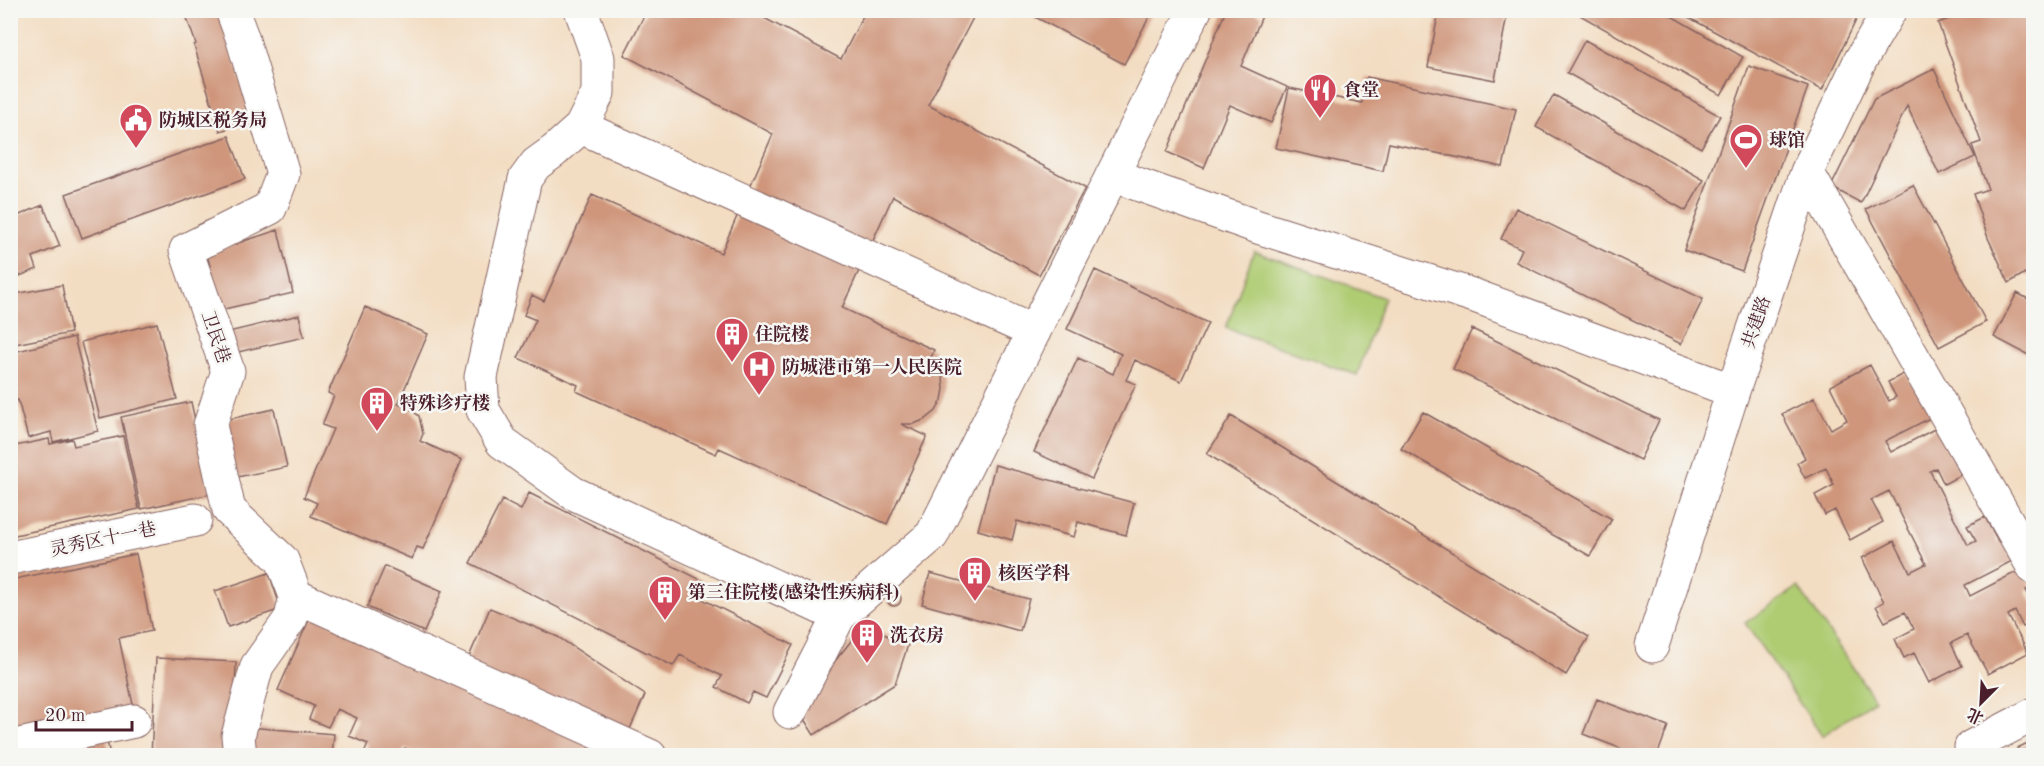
<svg xmlns="http://www.w3.org/2000/svg" width="2044" height="766" font-family="'Old Standard TT','Noto Serif SC',serif">
  <style>
    .green { fill: #afcc73; stroke: #7c764f; stroke-width: 1.5 }
    .building { fill: #cf967b }
    .lines { fill: none; stroke-linecap: round; stroke-linejoin: round }
    .minor-casing { stroke: #856260; stroke-width: 35 }
    .minor { stroke: #fff; stroke-width: 33 }
    .labels { text-anchor: middle; stroke-width: 5; stroke-linejoin: round; paint-order: stroke }
    .poi-label { font-size: 18px; font-weight: bold; fill: #4a1f2b; stroke: #f6f6f2; text-anchor: start }
    .street-label { font-size: 18px; fill: #4a1f2b; stroke: #f6f6f2 }
  </style>
  <rect width="100%" height="100%" fill="#f6f6f2"/>
  <filter id="ink" filterUnits="userSpaceOnUse"><feTurbulence type="fractalNoise" baseFrequency=".0167" numOctaves="2"/><feDisplacementMap in="SourceGraphic" scale="12" xChannelSelector="R" yChannelSelector="G"/><feConvolveMatrix kernelMatrix="1 2 1 2 8 2 1 2 1" color-interpolation-filters="sRGB"/></filter>
  <filter id="wash" filterUnits="userSpaceOnUse"><feTurbulence type="fractalNoise" baseFrequency=".008" numOctaves="4" result="noise"/><feDisplacementMap in="SourceGraphic" scale="24" xChannelSelector="R" yChannelSelector="G"/><feGaussianBlur stdDeviation="1.35" result="paint"/><feColorMatrix in="noise" values="0 0 0 0 0 0 0 0 0 0 0 0 0 0 0 0 0 1.4 0 .05"/><feComposite in="paint" operator="in"/></filter>
  <g filter="url(#wash)">
    <rect width="100%" height="100%" fill="#f3ddc2"/>
    <path class="green" d="M 1254,251 L 1384,298 L 1357,375 L 1226,328 Z
      M 1798,587 L 1875,700 L 1822,736 L 1745,623 Z"/>
    <g id="blocks">
      <path class="building" d="M 184,10 L 219,10 L 253,121 L 220,131 L 194,45 L 196,44 Z
        M 647,10 L 749,10 L 841,59 L 866,10 L 977,10 L 928,105 L 1085,188 L 1039,275 L 893,196 L 842,308 L 934,350 L 931,358 L 938,367 L 943,378 L 944,389 L 942,400 L 936,411 L 926,419 L 914,424 L 901,424 L 927,436 L 887,524 L 719,448 L 716,454 L 576,391 L 578,385 L 518,358 L 536,320 L 524,315 L 532,295 L 544,301 L 592,195 L 721,253 L 773,134 L 624,55 Z
        M 1022,10 L 1153,10 L 1124,64 Z
        M 1226,10 L 1250,10 L 1262,16 L 1241,66 L 1287,87 L 1271,123 L 1230,105 L 1204,168 L 1167,152 Z
        M 1439,10 L 1508,10 L 1495,80 L 1428,67 Z
        M 1579,10 L 1661,10 L 1743,57 L 1721,95 L 1578,14 Z
        M 1675,10 L 1861,10 L 1822,90 Z
        M 1973,10 L 2032,10 L 2034,14 L 2034,279 L 2025,273 L 2009,283 L 1988,238 L 1973,194 L 1988,189 L 1972,145 L 1981,142 L 1938,23 Z
        M 1585,40 L 1720,116 L 1701,148 L 1567,73 Z
        M 1749,66 L 1808,87 L 1742,271 L 1684,250 Z
        M 1934,69 L 1975,157 L 1939,174 L 1907,106 L 1861,203 L 1831,187 L 1874,99 Z
        M 1367,77 L 1516,109 L 1503,167 L 1389,143 L 1383,171 L 1276,148 L 1289,88 L 1362,103 Z
        M 1554,95 L 1704,180 L 1686,211 L 1536,127 Z
        M 229,136 L 245,179 L 82,238 L 66,194 Z
        M 1913,185 L 1986,322 L 1939,347 L 1866,209 Z
        M 43,205 L 60,246 L 33,257 L 37,269 L 10,280 L 10,219 Z
        M 1516,208 L 1703,299 L 1681,344 L 1516,262 L 1522,249 L 1501,239 Z
        M 278,230 L 293,293 L 220,310 L 207,253 Z
        M 1095,270 L 1208,323 L 1181,381 L 1135,360 L 1126,380 L 1136,384 L 1092,479 L 1034,452 L 1078,358 L 1113,374 L 1121,354 L 1067,329 Z
        M 62,285 L 71,333 L 10,345 L 10,295 Z
        M 2017,293 L 2034,302 L 2034,358 L 1994,337 Z
        M 365,307 L 428,334 L 398,404 L 406,406 L 419,416 L 423,434 L 420,441 L 462,460 L 423,549 L 417,547 L 412,559 L 311,516 L 317,503 L 304,497 L 333,429 L 322,425 L 334,396 L 328,393 Z
        M 299,315 L 304,337 L 225,355 L 220,334 Z
        M 157,323 L 177,399 L 100,418 L 81,342 Z
        M 1472,329 L 1659,420 L 1640,460 L 1453,369 Z
        M 74,337 L 98,431 L 53,442 L 51,432 L 28,438 L 18,400 L 10,402 L 10,353 Z
        M 1870,365 L 1889,401 L 1896,397 L 1888,382 L 1905,373 L 1936,415 L 1885,441 L 1891,452 L 1942,425 L 1946,447 L 1961,475 L 1944,484 L 1936,468 L 1930,471 L 1968,545 L 1976,541 L 1967,526 L 1985,517 L 1998,542 L 2005,539 L 2016,559 L 1965,585 L 1970,596 L 2022,569 L 2032,587 L 2026,590 L 2034,605 L 2034,622 L 2023,627 L 2015,611 L 2008,615 L 2028,653 L 1988,674 L 1967,635 L 1951,643 L 1962,666 L 1929,683 L 1914,653 L 1904,658 L 1895,639 L 1914,629 L 1905,612 L 1885,622 L 1876,606 L 1884,602 L 1862,558 L 1894,541 L 1910,572 L 1926,564 L 1889,491 L 1871,500 L 1883,522 L 1850,540 L 1835,510 L 1825,515 L 1815,495 L 1834,485 L 1826,468 L 1805,478 L 1797,463 L 1805,458 L 1782,414 L 1814,398 L 1831,429 L 1847,420 L 1830,386 Z
        M 191,402 L 211,494 L 141,509 L 121,417 Z
        M 274,409 L 287,467 L 232,478 L 220,421 Z
        M 1423,412 L 1612,519 L 1590,556 L 1401,449 Z
        M 1231,416 L 1589,637 L 1566,675 L 1207,454 Z
        M 123,436 L 139,509 L 10,536 L 10,447 L 49,439 L 50,444 L 72,439 L 74,446 Z
        M 995,465 L 1134,503 L 1126,535 L 1078,522 L 1074,537 L 1017,521 L 1012,540 L 978,530 Z
        M 529,493 L 705,582 L 698,597 L 793,645 L 766,698 L 753,692 L 747,703 L 716,687 L 722,676 L 680,655 L 673,666 L 470,563 L 502,500 L 521,510 Z
        M 136,554 L 152,631 L 119,638 L 135,714 L 10,740 L 10,580 Z
        M 385,566 L 442,591 L 424,632 L 367,607 Z
        M 269,573 L 281,609 L 228,627 L 215,591 Z
        M 930,573 L 1029,599 L 1020,631 L 922,604 Z
        M887 599a7 7 0 1 1 14 0a7 7 0 1 1-14 0Z
        M 490,608 L 558,637 L 645,695 L 626,738 L 466,664 Z
        M 311,615 L 631,756 L 421,756 L 405,748 L 402,756 L 363,756 L 368,744 L 349,736 L 357,718 L 337,709 L 328,727 L 309,719 L 314,706 L 278,690 Z
        M 864,625 L 908,645 L 895,684 L 814,735 L 797,708 Z
        M 156,658 L 236,662 L 233,756 L 151,756 Z
        M 1597,699 L 1668,726 L 1657,756 L 1640,756 L 1583,734 Z
        M 247,727 L 334,734 L 332,756 L 247,756 Z
        M 106,735 L 110,756 L 13,756 Z
        M 2034,740 L 2034,756 L 2021,756 L 2017,748 Z"/>
    </g>
  </g>
  <g filter="url(#ink)">
    <use href="#blocks" fill-opacity="0" stroke="#856260" stroke-width="1.5"/>
    <g class="lines">
      <defs>
        <path id="minor" d="M 232,10 L 242,37 L 283,174 L 270,208 L 186,250 L 228,371 L 210,425 L 229,510 L 282,560 L 296,596 L 291,618 L 257,666 L 238,736 L 240,756
          M 581,10 L 598,58 L 598,93 L 581,127 L 554,151 L 536,164 L 525,179 L 481,377 L 483,410 L 502,442 L 573,493 L 839,616
          M 581,127 L 1034,332
          M 1807,172 L 2034,568
          M 1112,175 L 1258,227 L 1475,296 L 1733,391
          M 10,558 L 195,520
          M 296,596 L 650,756
          M 1652,646 L 1733,391 L 1807,172 L 1860,61 L 1890,10
          M 790,712 L 839,616 L 932,535 L 1195,10
          M 10,747 L 134,721
          M 1972,756 L 1971,747 L 2034,714"/>
      </defs>
      <use href="#minor" class="minor-casing"/>
      <use href="#minor" class="minor"/>
    </g>
  </g>
  <defs>
    <symbol id="restaurant-pin" viewBox="-11 -11 22 30"><path d="M0 17L-7.5 6A9.5 9.5 0 1 1 7.5 6Z" fill="#d1495b" stroke="#f6f6f2"/><path d="M-5-6h1v4h1v-4h1v4h1v-4h1v5L-1.5 .5V6h-2V.5L-5-1ZM5-6V6H3V1.5H1.5Q1.5-4 5-6Z" fill="#fff"/></symbol>
    <symbol id="civic-pin" viewBox="-11 -11 22 30"><path d="M0 17L-7.5 6A9.5 9.5 0 1 1 7.5 6Z" fill="#d1495b" stroke="#f6f6f2"/><path d="M-.6-6.5H3V-4.5H.6V-3L4-1V1h2V6H-6V1h2V-1L-.6-3ZM-1.2 2.5V6h2.4V2.5Z" fill="#fff"/></symbol>
    <symbol id="stadium-pin" viewBox="-11 -11 22 30"><path d="M0 17L-7.5 6A9.5 9.5 0 1 1 7.5 6Z" fill="#d1495b" stroke="#f6f6f2"/><path d="M0-5a6.5 5 0 1 0 0 10a6.5 5 0 1 0 0-10ZM-3.5-1.8h7v3.6h-7Z" fill="#fff"/></symbol>
    <symbol id="building-pin" viewBox="-11 -11 22 30"><path d="M0 17L-7.5 6A9.5 9.5 0 1 1 7.5 6Z" fill="#d1495b" stroke="#f6f6f2"/><path d="M-4-6H4V6H1V3H-1V6H-4ZM-2.5-4.3h1.7v1.8h-1.7ZM.8-4.3h1.7v1.8H.8ZM-2.5-1h1.7V.8h-1.7ZM.8-1h1.7V.8H.8Z" fill="#fff"/></symbol>
    <symbol id="hospital-pin" viewBox="-11 -11 22 30"><path d="M0 17L-7.5 6A9.5 9.5 0 1 1 7.5 6Z" fill="#d1495b" stroke="#f6f6f2"/><path d="M-5-5h3v3.5h4V-5h3V5h-3V1.5h-4V5h-3Z" fill="#fff"/></symbol>
  </defs>
  <g fill-rule="evenodd">
    <use href="#restaurant-pin" x="1301" y="71" width="38" height="52"/>
    <use href="#civic-pin" x="117" y="101" width="38" height="52"/>
    <use href="#stadium-pin" x="1727" y="121" width="38" height="52"/>
    <use href="#building-pin" x="713" y="315" width="38" height="52"/>
    <use href="#hospital-pin" x="740" y="348" width="38" height="52"/>
    <use href="#building-pin" x="358" y="384" width="38" height="52"/>
    <use href="#building-pin" x="956" y="554" width="38" height="52"/>
    <use href="#building-pin" x="646" y="573" width="38" height="52"/>
    <use href="#building-pin" x="848" y="616" width="38" height="52"/>
  </g>
  <g class="labels">
    <g class="poi-label">
      <text x="1343" y="96">食堂</text>
      <text x="159" y="126">防城区税务局</text>
      <text x="1769" y="146">球馆</text>
      <text x="755" y="340">住院楼</text>
      <text x="782" y="373">防城港市第一人民医院</text>
      <text x="400" y="409">特殊诊疗楼</text>
      <text x="998" y="579">核医学科</text>
      <text x="688" y="598">第三住院楼(感染性疾病科)</text>
      <text x="890" y="641">洗衣房</text>
    </g>
    <g class="street-label">
      <text transform="translate(1756 322) rotate(-71)" y="6">共建路</text>
      <text transform="translate(216 337) rotate(71)" y="6">卫民巷</text>
      <text transform="translate(103 539) rotate(-12)" y="6">灵秀区十一巷</text>
    </g>
  </g>
  <rect width="2044" height="766" fill="none" stroke="#f6f6f2" stroke-width="36"/>
  <g transform="translate(1981 703) rotate(204)" stroke="#f6f6f2" stroke-width="4.5" paint-order="stroke">
  <path d="M0-4.5L10 22L0 15L-10 22Z" fill="#4a1f2b"/>
  <text y="-9" font-size="16" font-weight="bold" text-anchor="middle" fill="#4a1f2b">北</text>
  </g>
  <path d="M36 721v9h96v-9" fill="none" stroke="#4a1f2b" stroke-width="3"/>
  <text x="45" y="721" font-size="18" fill="#4a1f2b" stroke="#f6f6f2" stroke-width="4.5" paint-order="stroke">20 m</text>
</svg>
